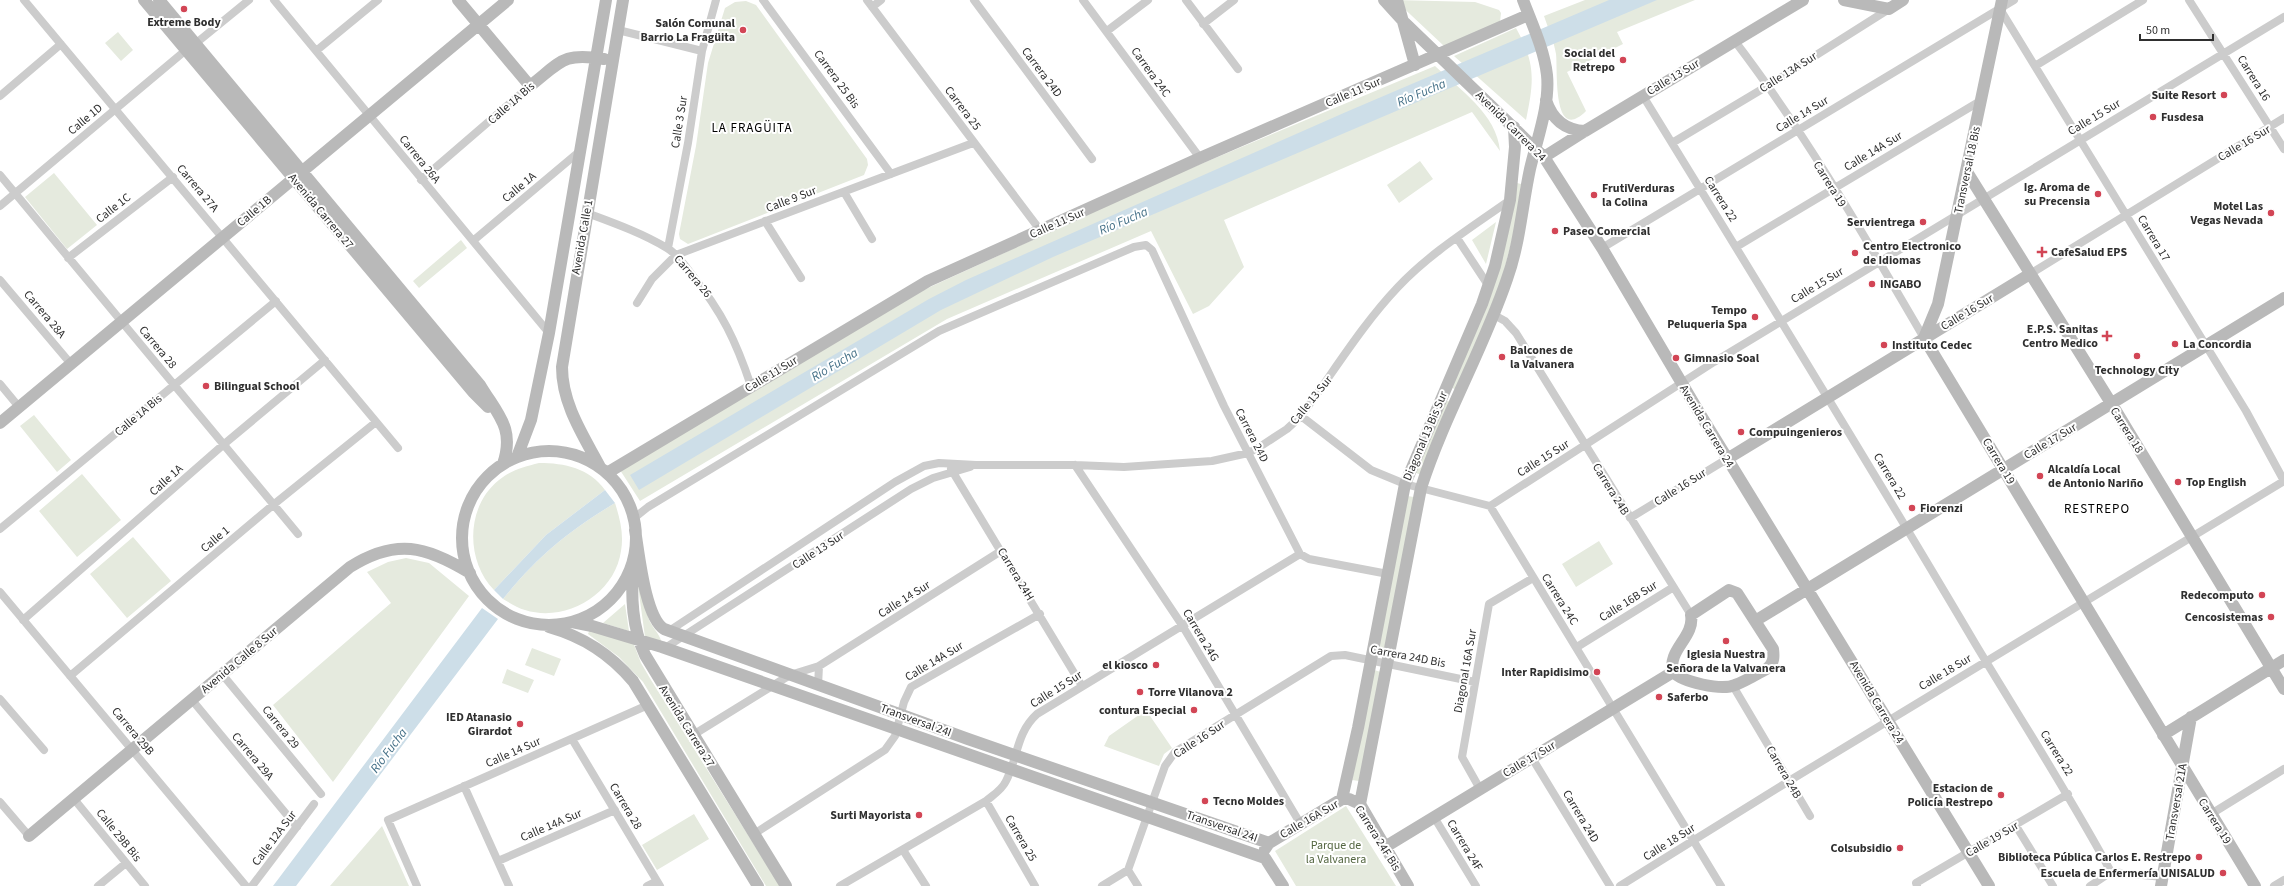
<svg xmlns="http://www.w3.org/2000/svg" width="2284" height="886" font-family="'Source Sans 3',sans-serif">
  <style>
    .green { fill: #e5eade }
    .water { fill: #cddee8 }
    .lines { fill: none; stroke-linecap: round; stroke-linejoin: round }
    .street { stroke: #ccc; stroke-width: 8 }
    .secondary { stroke: #b9b9b9; stroke-width: 12 }
    .poi-dot { fill: #d24555; stroke: #fff; stroke-width: 1.5 }
    .labels { text-anchor: middle; stroke-width: 4; stroke-linejoin: round; paint-order: stroke }
    .poi-label { font-size: 12px; font-weight: bold; fill: #2f2f2f; stroke: #fff; text-anchor: end }
    .street-label { font-size: 12px; fill: #2f2f2f; stroke: #fff }
    .park-label { font-size: 12px; fill: #546641; stroke: #fff }
    .water-label { font-size: 13px; font-style: italic; fill: #467188; stroke: #fff }
    .neighbourhood-label { font-size: 13px; letter-spacing: 1px; fill: #000; stroke: #fff }
  </style>
  <rect width="100%" height="100%" fill="#fff"/>
  <path class="green" d="M 1395,0 L 1475,2 L 1499,10 L 1501,13 L 1500,22 L 1444,46 Z
    M 1585,0 L 1695,0 L 1617,32 L 1623,44 L 1567,72 L 1586,111 C 1552,145 1558,69 1556,54 C 1554,41 1548,28 1544,16 Z
    M 746,1 L 756,5 L 867,159 L 868,165 L 864,175 L 688,244 L 680,239 L 679,234 L 696,146 L 708,63 L 725,8 L 735,2 Z
    M 1516,28 C 1536,64 1534,81 1526,120 L 1454,56 Z
    M 118,32 L 133,50 L 121,61 L 105,43 Z
    M 1435,66 C 1459,89 1497,114 1500,151 L 1472,112 L 1224,220 L 1244,267 L 1209,306 L 1193,314 L 1151,231 L 947,319 L 640,501 L 620,470 L 915,294 L 1165,179 Z
    M 1420,161 L 1433,179 L 1399,203 L 1387,185 Z
    M 54,173 L 97,225 L 67,249 L 25,197 Z
    M 1517,183 L 1521,184 L 1517,220 L 1502,279 L 1457,390 L 1450,387 Z
    M 1496,222 L 1486,264 L 1472,240 Z
    M 461,240 L 467,248 L 419,288 L 413,281 Z
    M 1444,400 L 1451,402 L 1421,475 L 1414,472 Z
    M 34,415 L 71,460 L 57,472 L 20,426 Z
    M 539,463 C 565,463 589,468 605,490 L 546,535 L 494,590 C 465,560 466,506 499,480 C 511,470 524,467 539,463 Z
    M 82,474 L 121,520 L 77,557 L 39,511 Z
    M 1407,496 L 1414,497 L 1384,653 L 1376,652 Z
    M 615,503 C 620,519 624,534 621,551 C 615,594 566,623 525,610 C 518,608 510,603 503,599 C 539,555 566,533 615,503 Z
    M 133,537 L 171,581 L 127,618 L 90,574 Z
    M 1599,541 L 1613,564 L 1576,587 L 1562,564 Z
    M 406,558 L 429,563 L 469,596 L 333,782 L 273,705 L 391,603 L 367,572 L 388,562 Z
    M 641,585 C 643,595 645,607 648,617 C 651,627 659,632 662,643 L 645,637 L 638,586 Z
    M 625,604 L 629,631 L 603,623 Z
    M 590,629 L 633,642 L 641,663 L 651,680 L 780,886 L 766,886 L 643,682 L 619,657 L 588,634 Z
    M 532,648 L 561,659 L 554,676 L 525,665 Z
    M 507,669 L 534,680 L 528,693 L 502,683 Z
    M 1374,670 L 1381,672 L 1359,781 L 1352,780 Z
    M 1146,710 L 1172,748 L 1164,754 L 1159,766 L 1104,746 L 1109,736 Z
    M 1346,806 L 1396,886 L 1296,886 L 1275,851 Z
    M 694,814 L 709,839 L 657,870 L 642,845 Z
    M 382,826 L 409,886 L 330,886 Z"/>
  <path class="water" d="M 1609,0 L 1657,0 L 1053,257 L 941,310 L 639,490 L 630,475 L 929,299 L 966,280 L 1346,112 Z
    M 605,490 L 615,503 C 566,533 539,555 503,599 L 494,590 L 546,535 Z
    M 482,608 L 498,619 L 296,886 L 273,886 Z"/>
  <g class="lines">
    <path class="street" d="M 24,0 L 398,448
      M 274,0 L 549,333
      M 763,0 L 891,174
      M 867,0 L 1040,230
      M 974,0 L 1092,159
      M 1083,0 L 1200,158
      M 1186,0 L 1238,69
      M 2189,0 L 2284,149
      M 872,7 L 881,0
      M 2000,9 L 2246,411 L 2284,481
      M 1203,24 L 1234,0
      M 618,30 L 702,51
      M 1107,31 L 1148,0
      M 1734,40 C 1806,134 1865,237 1924,338
      M 195,44 L 249,0
      M 316,51 L 378,0
      M 2035,66 L 2143,0
      M 0,96 L 61,44
      M 1643,96 C 1755,278 1867,460 1976,645 C 2021,720 2069,794 2111,872
      M 1672,143 L 1769,85 L 1889,9
      M 0,175 L 298,534
      M 421,180 L 530,86
      M 844,192 L 872,239
      M 0,206 L 186,50
      M 587,213 C 614,223 642,233 667,248 C 677,254 685,265 692,275 C 722,312 736,341 751,386
      M 765,221 L 801,278
      M 1457,238 L 1488,285
      M 474,240 L 580,151
      M 1736,247 L 1982,100
      M 668,248 L 688,143 L 702,51 L 716,0
      M 1602,248 L 2014,0
      M 68,258 L 173,177
      M 2030,274 L 2284,118
      M 0,280 L 71,364
      M 637,303 L 652,279 L 676,255 L 973,143
      M 1494,315 L 1505,321 L 1516,333 L 1691,615
      M 0,384 L 19,407
      M 1301,416 L 1371,470 L 1405,484 L 1490,506 L 1721,886
      M 1075,465 L 1182,625 L 1300,823
      M 951,469 L 1082,686
      M 1490,506 L 1714,362 L 2284,17
      M 1630,518 L 1727,459
      M 633,519 L 648,507 L 939,331 L 1134,247 L 1146,245 L 1152,250 L 1224,406 L 1300,554 L 1309,559 L 1388,574
      M 0,529 L 276,301
      M 0,592 L 246,886
      M 23,620 L 223,445 L 325,360
      M 669,631 L 895,482 L 924,466 L 939,463 L 976,465 L 1075,465 L 1124,467 L 1212,461 L 1248,453 L 1258,448 L 1287,429 L 1301,416 C 1333,373 1361,326 1398,287 C 1430,253 1472,227 1510,200
      M 1577,647 L 1672,588
      M 665,648 L 911,489 L 933,478 L 970,467
      M 222,674 L 321,794
      M 70,676 L 273,505 L 376,422
      M 818,686 L 819,666
      M 1733,686 L 1810,816
      M 0,699 L 44,750
      M 192,700 L 297,827
      M 693,735 L 790,675 L 819,666 L 1001,551
      M 572,739 L 660,886
      M 1532,758 L 1610,886
      M 464,786 L 509,886
      M 1480,789 L 1462,757 L 1489,604 L 1533,578
      M 74,799 L 145,886
      M 986,801 L 1035,886
      M 0,802 L 29,836
      M 2211,814 L 2284,769
      M 1434,817 L 1476,886
      M 2016,826 L 2053,886
      M 754,834 L 885,750 L 895,736 L 904,702 L 911,687 L 1040,614
      M 903,850 L 926,886
      M 498,861 L 615,810
      M 1128,870 L 1138,886
      M 2111,872 L 2163,877
      M 98,886 L 126,863
      M 252,886 L 314,804
      M 417,886 L 388,820 L 648,705
      M 647,886 L 657,881
      M 840,886 L 986,801 C 993,795 1002,790 1006,781 C 1018,758 1016,733 1037,714 L 1300,554
      M 1102,886 L 1128,870 L 1165,766 L 1175,752 L 1331,656 L 1345,655 L 1475,682
      M 1620,886 L 1789,781 L 2284,481
      M 1917,886 L 1916,883 L 2068,794
      M 2090,886 L 2111,872
      M 2274,886 L 2284,880"/>
    <path class="secondary" d="M 144,0 L 473,392 L 488,407
      M 159,0 L 480,385 C 498,415 515,428 503,464
      M 458,0 L 530,86 C 561,62 562,52 604,59
      M 1384,0 L 1404,22 L 1544,157 L 1602,248 L 1700,414 L 1989,886
      M 1397,0 L 1415,65
      M 1844,0 L 1889,9 L 1903,0
      M 2002,0 L 1938,304 L 1924,338 L 2255,886
      M 1546,100 C 1552,119 1564,130 1585,131
      M 1544,157 L 1585,131 L 1803,0
      M 1967,172 L 2116,411 L 2284,689
      M 0,423 L 508,0
      M462 538a87 87 0 1 1 174 0a87 87 0 1 1-174 0Z
      M 517,457 L 531,420 L 549,333 L 606,0
      M 1727,459 L 2030,274
      M 600,467 C 583,435 562,404 562,367 L 623,0
      M 607,473 L 928,281 L 1200,158 L 1528,15
      M 635,530 C 639,553 645,617 664,629 L 968,739 L 1269,843
      M 633,567 C 631,597 632,627 645,655 L 786,886
      M 1729,590 L 1737,593 L 1773,649 C 1774,657 1774,662 1768,668 C 1757,674 1746,681 1735,685 C 1721,691 1683,682 1673,672 C 1667,650 1695,637 1691,615 Z
      M 1755,621 L 2284,298
      M 572,622 L 592,626 L 662,647 L 1265,858
      M 549,627 C 584,637 610,654 633,681 L 758,886
      M 2163,735 L 2284,660
      M 1342,799 L 1358,728 L 1405,484 L 1482,304 L 1495,266 L 1510,200 L 1515,147 L 1514,127
      M 1360,804 L 1421,488 C 1444,416 1483,350 1507,279 C 1520,243 1522,206 1530,169 C 1537,139 1550,105 1547,75 C 1544,49 1532,24 1523,0
      M 29,836 L 350,567 C 396,538 426,546 470,573
      M 1385,847 L 1673,672
      M 1265,849 L 1269,843 L 1342,799 L 1349,799 L 1360,804 L 1408,886
      M 1265,858 L 1283,886
      M 2161,886 L 2191,717"/>
  </g>
  <g class="poi-dot">
    <circle cx="184" cy="9" r="4"/>
    <circle cx="743" cy="30" r="4"/>
    <circle cx="1623" cy="60" r="4"/>
    <circle cx="2224" cy="95" r="4"/>
    <circle cx="2153" cy="117" r="4"/>
    <circle cx="2098" cy="194" r="4"/>
    <circle cx="1594" cy="195" r="4"/>
    <circle cx="2271" cy="213" r="4"/>
    <circle cx="1923" cy="222" r="4"/>
    <circle cx="1555" cy="231" r="4"/>
    <path d="M2040 246h4v4h4v4h-4v4h-4v-4h-4v-4h4z"/>
    <circle cx="1855" cy="253" r="4"/>
    <circle cx="1872" cy="284" r="4"/>
    <circle cx="1755" cy="317" r="4"/>
    <path d="M2105 330h4v4h4v4h-4v4h-4v-4h-4v-4h4z"/>
    <circle cx="2175" cy="344" r="4"/>
    <circle cx="1884" cy="345" r="4"/>
    <circle cx="2137" cy="356" r="4"/>
    <circle cx="1502" cy="357" r="4"/>
    <circle cx="1676" cy="358" r="4"/>
    <circle cx="206" cy="386" r="4"/>
    <circle cx="1741" cy="432" r="4"/>
    <circle cx="2040" cy="476" r="4"/>
    <circle cx="2178" cy="482" r="4"/>
    <circle cx="1912" cy="508" r="4"/>
    <circle cx="2262" cy="595" r="4"/>
    <circle cx="2271" cy="617" r="4"/>
    <circle cx="1726" cy="641" r="4"/>
    <circle cx="1156" cy="665" r="4"/>
    <circle cx="1597" cy="672" r="4"/>
    <circle cx="1140" cy="692" r="4"/>
    <circle cx="1659" cy="697" r="4"/>
    <circle cx="1194" cy="710" r="4"/>
    <circle cx="520" cy="724" r="4"/>
    <circle cx="2001" cy="795" r="4"/>
    <circle cx="1205" cy="801" r="4"/>
    <circle cx="919" cy="815" r="4"/>
    <circle cx="1900" cy="848" r="4"/>
    <circle cx="2199" cy="857" r="4"/>
    <circle cx="2223" cy="873" r="4"/>
  </g>
  <g class="labels">
    <g class="poi-label">
      <text x="184" y="26" text-anchor="middle">Extreme Body</text>
      <text x="735" y="27">Salón Comunal<tspan x="735" dy="14">Barrio La Fragüita</tspan></text>
      <text x="1615" y="57">Social del<tspan x="1615" dy="14">Retrepo</tspan></text>
      <text x="2216" y="99">Suite Resort</text>
      <text x="2161" y="121" text-anchor="start">Fusdesa</text>
      <text x="2090" y="191">Ig. Aroma de<tspan x="2090" dy="14">su Precensia</tspan></text>
      <text x="1602" y="192" text-anchor="start">FrutiVerduras<tspan x="1602" dy="14">la Colina</tspan></text>
      <text x="2263" y="210">Motel Las<tspan x="2263" dy="14">Vegas Nevada</tspan></text>
      <text x="1915" y="226">Servientrega</text>
      <text x="1563" y="235" text-anchor="start">Paseo Comercial</text>
      <text x="1863" y="250" text-anchor="start">Centro Electronico<tspan x="1863" dy="14">de Idiomas</tspan></text>
      <text x="2051" y="256" text-anchor="start">CafeSalud EPS</text>
      <text x="1880" y="288" text-anchor="start">INGABO</text>
      <text x="1747" y="314">Tempo<tspan x="1747" dy="14">Peluqueria Spa</tspan></text>
      <text x="2098" y="333">E.P.S. Sanitas<tspan x="2098" dy="14">Centro Medico</tspan></text>
      <text x="2183" y="348" text-anchor="start">La Concordia</text>
      <text x="1892" y="349" text-anchor="start">Instituto Cedec</text>
      <text x="1510" y="354" text-anchor="start">Balcones de<tspan x="1510" dy="14">la Valvanera</tspan></text>
      <text x="1684" y="362" text-anchor="start">Gimnasio Soal</text>
      <text x="2137" y="374" text-anchor="middle">Technology City</text>
      <text x="214" y="390" text-anchor="start">Bilingual School</text>
      <text x="1749" y="436" text-anchor="start">Compuingenieros</text>
      <text x="2048" y="473" text-anchor="start">Alcaldía Local<tspan x="2048" dy="14">de Antonio Nariño</tspan></text>
      <text x="2186" y="486" text-anchor="start">Top English</text>
      <text x="1920" y="512" text-anchor="start">Fiorenzi</text>
      <text x="2254" y="599">Redecomputo</text>
      <text x="2263" y="621">Cencosistemas</text>
      <text x="1726" y="658" text-anchor="middle">Iglesia Nuestra<tspan x="1726" dy="14">Señora de la Valvanera</tspan></text>
      <text x="1148" y="669">el kiosco</text>
      <text x="1589" y="676">Inter Rapidisimo</text>
      <text x="1148" y="696" text-anchor="start">Torre Vilanova 2</text>
      <text x="1667" y="701" text-anchor="start">Saferbo</text>
      <text x="1186" y="714">contura Especial</text>
      <text x="512" y="721">IED Atanasio<tspan x="512" dy="14">Girardot</tspan></text>
      <text x="1993" y="792">Estacion de<tspan x="1993" dy="14">Policía Restrepo</tspan></text>
      <text x="1213" y="805" text-anchor="start">Tecno Moldes</text>
      <text x="911" y="819">Surti Mayorista</text>
      <text x="1892" y="852">Colsubsidio</text>
      <text x="2191" y="861">Biblioteca Pública Carlos E. Restrepo</text>
      <text x="2215" y="877">Escuela de Enfermería UNISALUD</text>
    </g>
    <g class="street-label">
      <text transform="translate(1042 72) rotate(53)" y="4">Carrera 24D</text>
      <text transform="translate(1151 72) rotate(54)" y="4">Carrera 24C</text>
      <text transform="translate(1788 72) rotate(-32)" y="4">Calle 13A Sur</text>
      <text transform="translate(1673 77) rotate(-31)" y="4">Calle 13 Sur</text>
      <text transform="translate(2254 78) rotate(58)" y="4">Carrera 16</text>
      <text transform="translate(837 79) rotate(54)" y="4">Carrera 25 Bis</text>
      <text transform="translate(1353 92) rotate(-23)" y="4">Calle 11 Sur</text>
      <text transform="translate(511 103) rotate(-41)" y="4">Calle 1A Bis</text>
      <text transform="translate(963 108) rotate(53)" y="4">Carrera 25</text>
      <text transform="translate(1802 114) rotate(-31)" y="4">Calle 14 Sur</text>
      <text transform="translate(2094 117) rotate(-31)" y="4">Calle 15 Sur</text>
      <text transform="translate(85 119) rotate(-40)" y="4">Calle 1D</text>
      <text transform="translate(679 122) rotate(-81)" y="4">Calle 3 Sur</text>
      <text transform="translate(1511 126) rotate(45)" y="4">Avenida Carrera 24</text>
      <text transform="translate(2244 143) rotate(-31)" y="4">Calle 16 Sur</text>
      <text transform="translate(1873 151) rotate(-31)" y="4">Calle 14A Sur</text>
      <text transform="translate(420 159) rotate(51)" y="4">Carrera 26A</text>
      <text transform="translate(1967 170) rotate(-78)" y="4">Transversal 18 Bis</text>
      <text transform="translate(1830 184) rotate(58)" y="4">Carrera 19</text>
      <text transform="translate(519 187) rotate(-40)" y="4">Calle 1A</text>
      <text transform="translate(198 188) rotate(50)" y="4">Carrera 27A</text>
      <text transform="translate(791 199) rotate(-21)" y="4">Calle 9 Sur</text>
      <text transform="translate(1721 199) rotate(58)" y="4">Carrera 22</text>
      <text transform="translate(113 208) rotate(-38)" y="4">Calle 1C</text>
      <text transform="translate(254 211) rotate(-40)" y="4">Calle 1B</text>
      <text transform="translate(321 211) rotate(50)" y="4">Avenida Carrera 27</text>
      <text transform="translate(1057 223) rotate(-24)" y="4">Calle 11 Sur</text>
      <text transform="translate(582 237) rotate(-80)" y="4">Avenida Calle 1</text>
      <text transform="translate(2154 238) rotate(59)" y="4">Carrera 17</text>
      <text transform="translate(693 276) rotate(50)" y="4">Carrera 26</text>
      <text transform="translate(1817 285) rotate(-31)" y="4">Calle 15 Sur</text>
      <text transform="translate(1967 312) rotate(-31)" y="4">Calle 16 Sur</text>
      <text transform="translate(45 314) rotate(50)" y="4">Carrera 28A</text>
      <text transform="translate(158 347) rotate(50)" y="4">Carrera 28</text>
      <text transform="translate(771 374) rotate(-31)" y="4">Calle 11 Sur</text>
      <text transform="translate(1311 400) rotate(-51)" y="4">Calle 13 Sur</text>
      <text transform="translate(138 415) rotate(-40)" y="4">Calle 1A Bis</text>
      <text transform="translate(1707 426) rotate(59)" y="4">Avenida Carrera 24</text>
      <text transform="translate(2127 430) rotate(58)" y="4">Carrera 18</text>
      <text transform="translate(1252 435) rotate(63)" y="4">Carrera 24D</text>
      <text transform="translate(1425 436) rotate(-67)" y="4">Diagonal 13 Bis Sur</text>
      <text transform="translate(2050 441) rotate(-31)" y="4">Calle 17 Sur</text>
      <text transform="translate(1543 458) rotate(-32)" y="4">Calle 15 Sur</text>
      <text transform="translate(1999 461) rotate(59)" y="4">Carrera 19</text>
      <text transform="translate(1890 476) rotate(59)" y="4">Carrera 22</text>
      <text transform="translate(166 480) rotate(-42)" y="4">Calle 1A</text>
      <text transform="translate(1680 487) rotate(-32)" y="4">Calle 16 Sur</text>
      <text transform="translate(1611 489) rotate(58)" y="4">Carrera 24B</text>
      <text transform="translate(215 539) rotate(-40)" y="4">Calle 1</text>
      <text transform="translate(818 550) rotate(-33)" y="4">Calle 13 Sur</text>
      <text transform="translate(1016 574) rotate(59)" y="4">Carrera 24H</text>
      <text transform="translate(904 599) rotate(-32)" y="4">Calle 14 Sur</text>
      <text transform="translate(1560 599) rotate(58)" y="4">Carrera 24C</text>
      <text transform="translate(1628 601) rotate(-32)" y="4">Calle 16B Sur</text>
      <text transform="translate(1201 635) rotate(59)" y="4">Carrera 24G</text>
      <text transform="translate(1408 656) rotate(11)" y="4">Carrera 24D Bis</text>
      <text transform="translate(239 660) rotate(-40)" y="4">Avenida Calle 8 Sur</text>
      <text transform="translate(934 661) rotate(-31)" y="4">Calle 14A Sur</text>
      <text transform="translate(1465 671) rotate(-80)" y="4">Diagonal 16A Sur</text>
      <text transform="translate(1945 672) rotate(-31)" y="4">Calle 18 Sur</text>
      <text transform="translate(1056 689) rotate(-32)" y="4">Calle 15 Sur</text>
      <text transform="translate(1877 702) rotate(59)" y="4">Avenida Carrera 24</text>
      <text transform="translate(916 720) rotate(20)" y="4">Transversal 24I</text>
      <text transform="translate(687 726) rotate(58)" y="4">Avenida Carrera 27</text>
      <text transform="translate(281 727) rotate(51)" y="4">Carrera 29</text>
      <text transform="translate(133 731) rotate(50)" y="4">Carrera 29B</text>
      <text transform="translate(1199 739) rotate(-33)" y="4">Calle 16 Sur</text>
      <text transform="translate(513 752) rotate(-24)" y="4">Calle 14 Sur</text>
      <text transform="translate(2057 753) rotate(58)" y="4">Carrera 22</text>
      <text transform="translate(253 756) rotate(50)" y="4">Carrera 29A</text>
      <text transform="translate(1529 759) rotate(-31)" y="4">Calle 17 Sur</text>
      <text transform="translate(1784 772) rotate(60)" y="4">Carrera 24B</text>
      <text transform="translate(2176 802) rotate(-80)" y="4">Transversal 21A</text>
      <text transform="translate(626 806) rotate(59)" y="4">Carrera 28</text>
      <text transform="translate(1581 816) rotate(59)" y="4">Carrera 24D</text>
      <text transform="translate(1309 819) rotate(-30)" y="4">Calle 16A Sur</text>
      <text transform="translate(2215 821) rotate(58)" y="4">Carrera 19</text>
      <text transform="translate(551 825) rotate(-23)" y="4">Calle 14A Sur</text>
      <text transform="translate(1222 826) rotate(19)" y="4">Transversal 24I</text>
      <text transform="translate(119 835) rotate(51)" y="4">Calle 29B Bis</text>
      <text transform="translate(274 838) rotate(-53)" y="4">Calle 12A Sur</text>
      <text transform="translate(1021 838) rotate(60)" y="4">Carrera 25</text>
      <text transform="translate(1378 838) rotate(58)" y="4">Carrera 24F Bis</text>
      <text transform="translate(1992 839) rotate(-30)" y="4">Calle 19 Sur</text>
      <text transform="translate(1669 842) rotate(-32)" y="4">Calle 18 Sur</text>
      <text transform="translate(1465 845) rotate(59)" y="4">Carrera 24F</text>
    </g>
    <g class="park-label">
      <text x="1336" y="849">Parque de<tspan x="1336" dy="14">la Valvanera</tspan></text>
    </g>
    <g class="water-label">
      <text transform="translate(1421 92) rotate(-23)" y="5">Río Fucha</text>
      <text transform="translate(1123 220) rotate(-23)" y="5">Río Fucha</text>
      <text transform="translate(834 364) rotate(-31)" y="5">Río Fucha</text>
      <text transform="translate(388 750) rotate(-53)" y="5">Río Fucha</text>
    </g>
    <g class="neighbourhood-label">
      <text x="752" y="132">LA FRAGÜITA</text>
      <text x="2097" y="513">RESTREPO</text>
    </g>
  </g>
  <path d="M2140 34v6h73v-6" fill="none" stroke="#2f2f2f" stroke-width="2"/>
  <text x="2146" y="34" font-size="12" fill="#2f2f2f" stroke="#ffffff" stroke-width="3" paint-order="stroke">50 m</text>
</svg>
